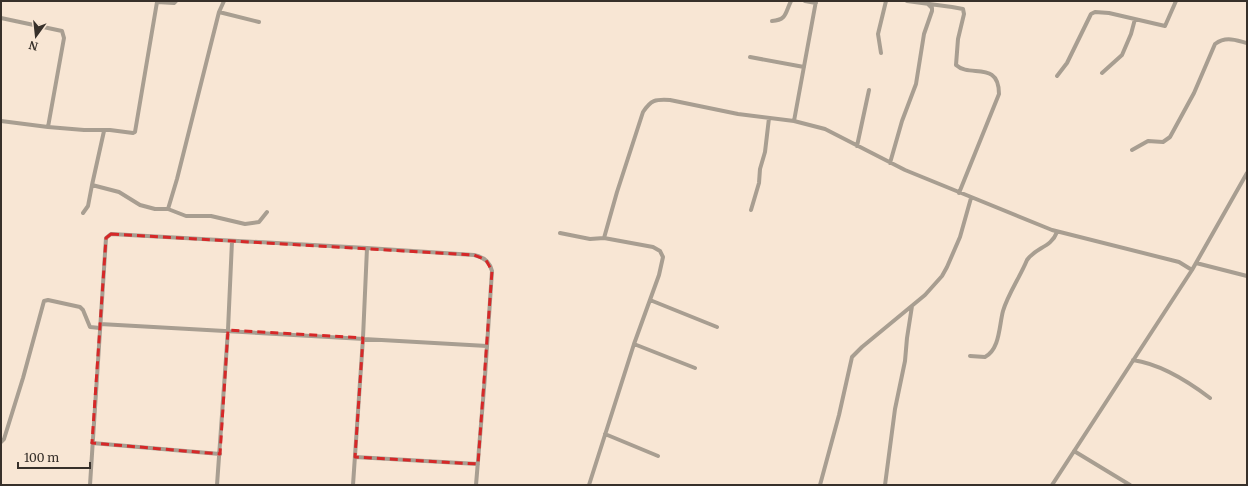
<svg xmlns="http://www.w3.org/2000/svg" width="1248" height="486" font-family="Merriweather,serif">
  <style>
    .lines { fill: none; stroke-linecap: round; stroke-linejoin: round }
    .minor { stroke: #a89e91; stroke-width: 4 }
    .marked { fill: none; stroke: #d62828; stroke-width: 3; stroke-dasharray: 8 5; stroke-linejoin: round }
  </style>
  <rect width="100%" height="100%" fill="#f8e6d4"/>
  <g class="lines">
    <path class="minor" d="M 224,1 L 219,12 L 259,22
      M 805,1 L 816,3
      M 907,1 L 952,7 L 963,9 L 964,14 L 958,39 L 956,65 C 970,78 999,60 999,94 L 959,193
      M 1,18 L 62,31 L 64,38 L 48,127
      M 772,21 C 787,20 785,13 791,1
      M 881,53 L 878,34 L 886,1
      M 750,57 L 804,67
      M 1102,73 L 1122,55 L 1131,34 L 1135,19
      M 1057,76 L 1067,63 L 1091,14 L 1095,12 L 1109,13 L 1165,26 L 1176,1
      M 1,121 L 48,127 L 84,130 L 110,130 L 133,133 L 135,132 L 157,2 L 174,3 L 176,1
      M 794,121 L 816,1
      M 857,146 L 869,90
      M 1132,150 L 1148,141 L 1163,142 L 1170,137 L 1194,93 L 1215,44 C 1226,36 1235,40 1247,43
      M 890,163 L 902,121 L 916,84 L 924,34 L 932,11 L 932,8 L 928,4
      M 92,185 L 119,192 L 140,205 L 155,209 L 168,209 L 186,216 L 211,216 L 245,224 L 259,222 L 267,212
      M 168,209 L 177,179 L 219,12
      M 751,210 L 759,183 L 760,169 L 765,152 L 769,118
      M 83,213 L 88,206 L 92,185 L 104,131
      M 560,233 L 590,239 L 604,238 L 653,247 L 660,251 L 663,257 L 659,275 L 634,344 L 589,485
      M 604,238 L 617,192 L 643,112 C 651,100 655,99 670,100 L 738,114 L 794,121 L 825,129 L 905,170 L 1052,230 L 1179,262 L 1192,270
      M 1196,263 L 1247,276
      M 650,300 L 717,327
      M 100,324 L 487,346
      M 634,344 L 695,368
      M 970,356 L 985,357 C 1000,349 999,326 1003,311 C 1008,294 1020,277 1027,260 C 1036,247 1051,248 1057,232
      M 1133,360 C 1160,364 1189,382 1210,398
      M 605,434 L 658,456
      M 1,442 L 4,439 L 23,378 L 44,301 L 48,300 L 80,307 L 83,310 L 90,327 L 100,328
      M 92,443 L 220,454
      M 1074,451 L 1130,485
      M 355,457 L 478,464
      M 90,485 L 106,238 L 111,234 L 367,248 L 474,255 C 484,257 490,262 492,271 L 485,376 L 476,485
      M 217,485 L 228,330 L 232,241
      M 353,485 L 363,338 L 367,248
      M 820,485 L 839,415 L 852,357 L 862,347 L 925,295 L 942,276 L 947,267 L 960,237 L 971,198
      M 885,485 L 895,409 L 905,361 L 907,338 L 912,306
      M 1052,485 L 1192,270 L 1247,173"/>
  </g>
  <path class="marked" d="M 111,234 L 474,255 L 486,260 L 492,271 L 478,464 L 355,457 L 363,338 L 228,330 L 220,454 L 92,443 L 106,238 Z"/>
  <rect width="1248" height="486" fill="none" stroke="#37302a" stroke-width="4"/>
  <g transform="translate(36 36) rotate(195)" stroke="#f8e6d4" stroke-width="3" paint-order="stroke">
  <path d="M0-3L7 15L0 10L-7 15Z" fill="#37302a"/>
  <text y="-6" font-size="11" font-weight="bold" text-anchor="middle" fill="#37302a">N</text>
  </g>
  <path d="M18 462v6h72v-6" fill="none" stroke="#37302a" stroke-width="2"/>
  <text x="24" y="462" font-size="12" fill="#37302a" stroke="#f8e6d4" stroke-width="3" paint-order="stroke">100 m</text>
</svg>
